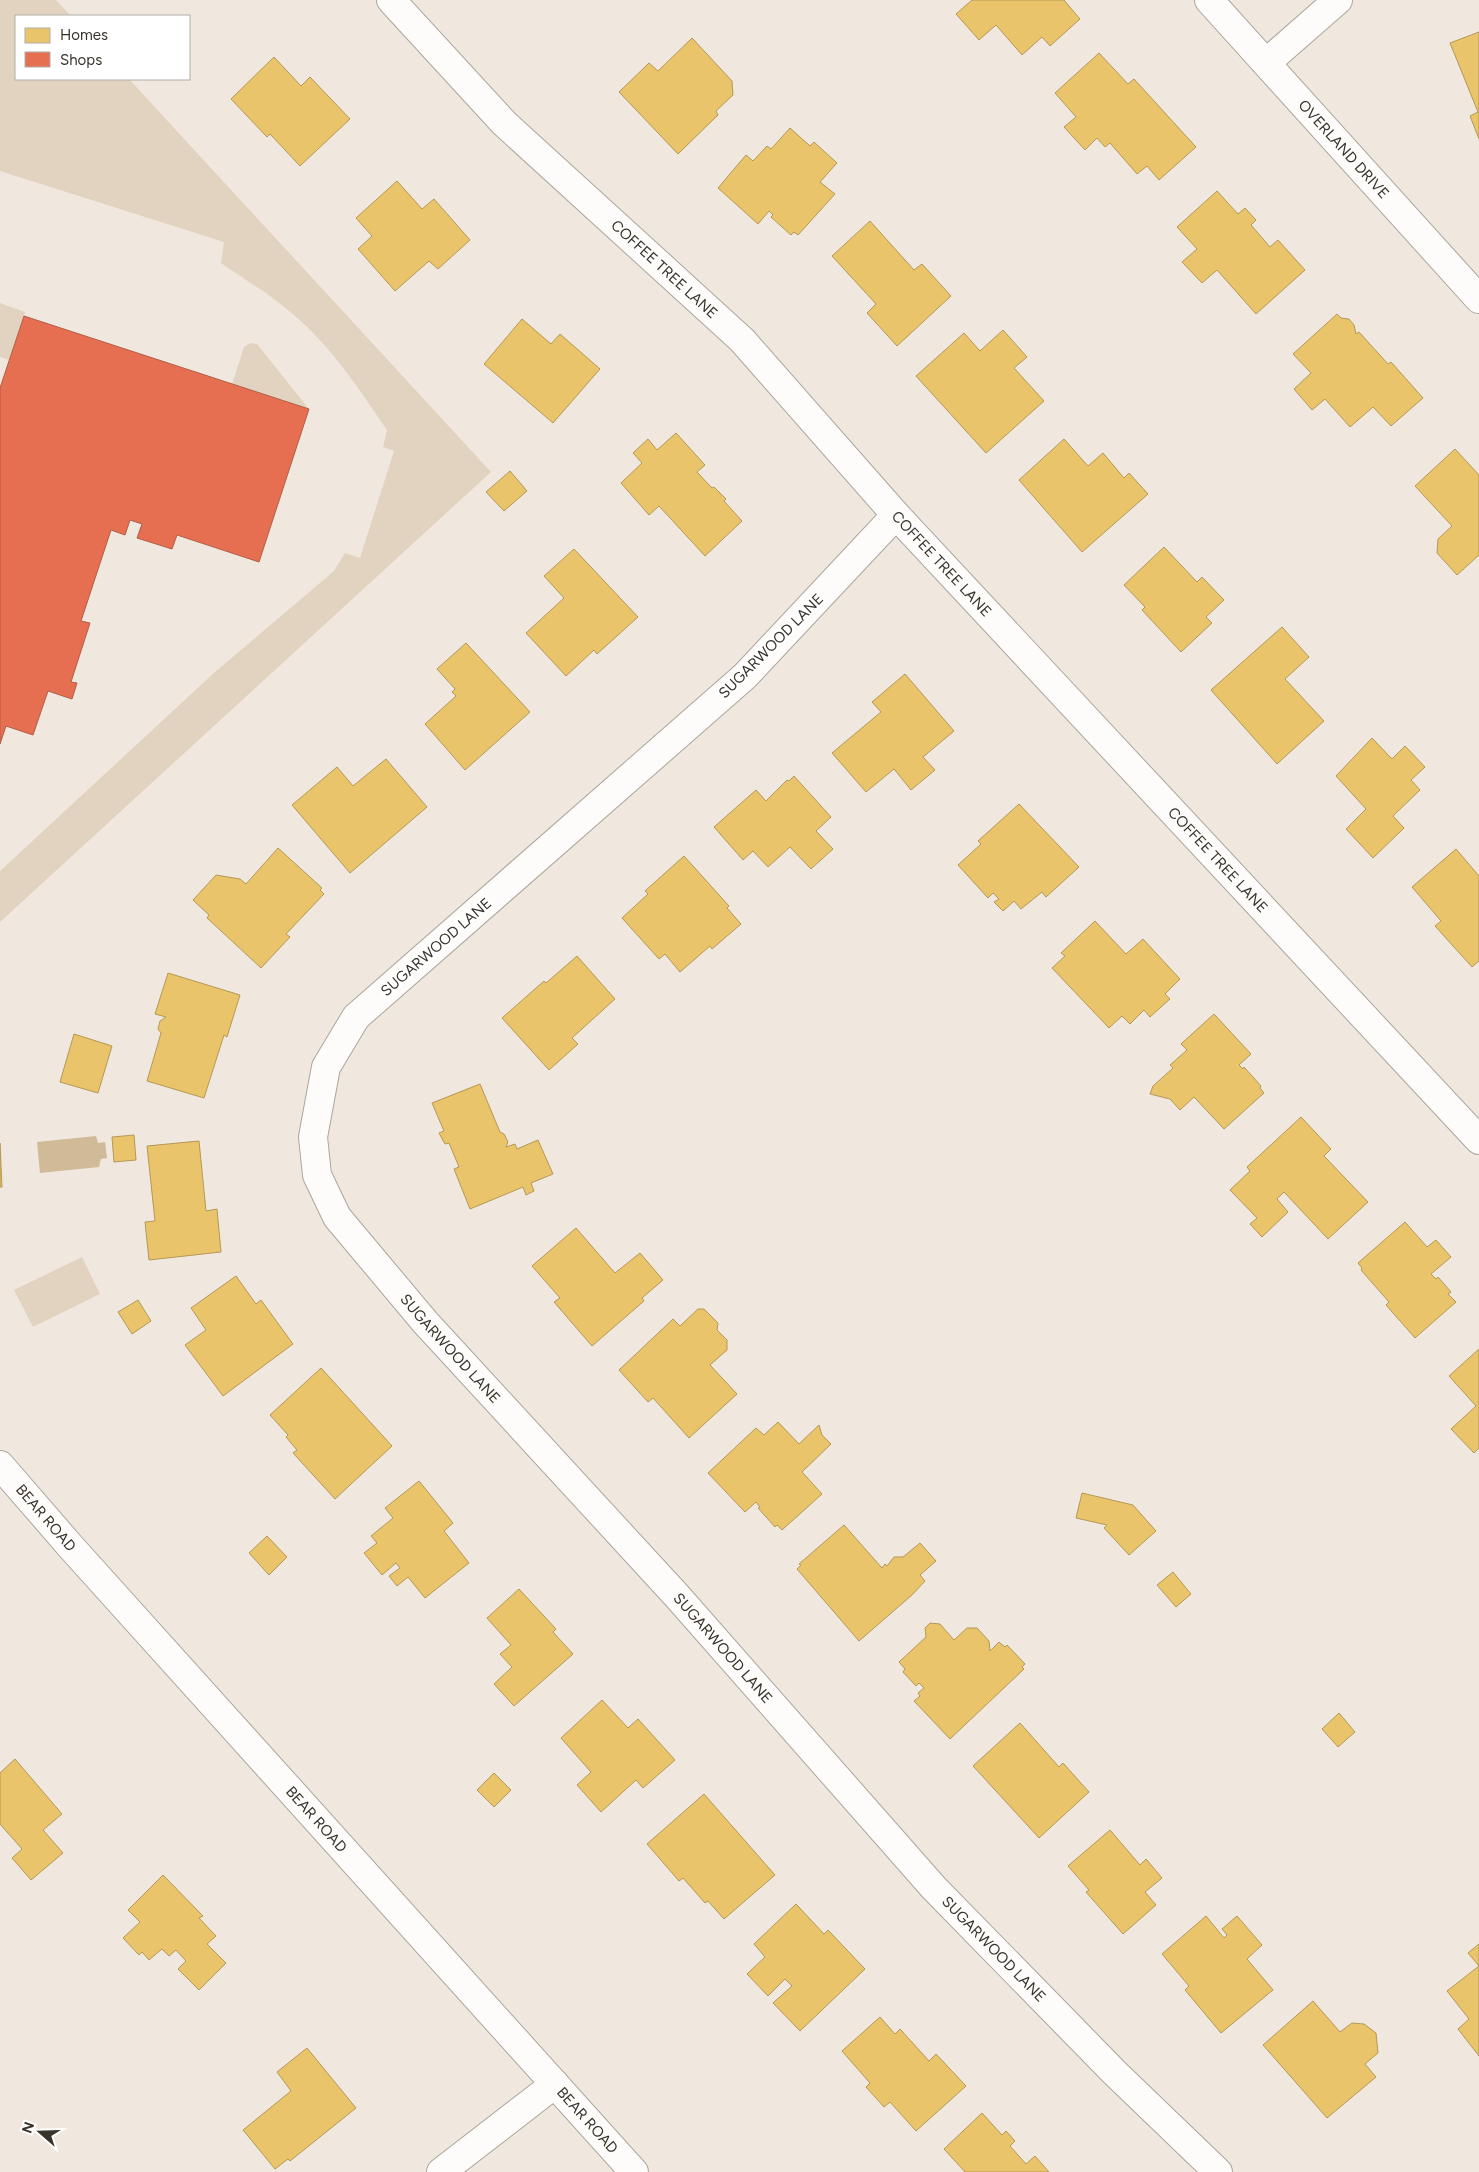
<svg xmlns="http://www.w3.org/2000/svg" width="1479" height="2172" font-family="Figtree,sans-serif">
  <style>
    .green { fill: #e1d3bf }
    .water { fill: #d1ba98 }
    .homes { fill: #e9c46a; stroke: #b49857 }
    .shops { fill: #e76f51; stroke: #b25d46 }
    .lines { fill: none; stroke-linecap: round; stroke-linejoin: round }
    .minor-casing { stroke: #aba59d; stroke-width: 30 }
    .tertiary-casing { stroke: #aba59d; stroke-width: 30 }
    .minor { stroke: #fdfcfa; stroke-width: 28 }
    .tertiary { stroke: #fdfcfa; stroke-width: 28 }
    .labels { text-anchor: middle; stroke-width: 5; stroke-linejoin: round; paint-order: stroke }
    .street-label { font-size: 15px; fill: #38322b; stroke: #fff }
  </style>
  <rect width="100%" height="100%" fill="#f0e8de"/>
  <path class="green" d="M 0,0 L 56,0 L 71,16 L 16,16 L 16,79 L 129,79 L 491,472 L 0,922 L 0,871 L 215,672 L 334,571 L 345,553 L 360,558 L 394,451 L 383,447 L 387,430 C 357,386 327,340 284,307 C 265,291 242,278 221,263 L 224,242 L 0,171 Z
    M 0,303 L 25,312 L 9,360 L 0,357 Z
    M 251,343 L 257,344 L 309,409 L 232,384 L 244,347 Z
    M 82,1257 L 100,1294 L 33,1327 L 14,1290 Z"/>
  <path class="water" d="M 96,1136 L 98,1143 L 105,1142 L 107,1158 L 101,1159 L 99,1167 L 40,1173 L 37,1142 Z"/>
  <path class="homes" d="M 972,0 L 1064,0 L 1080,19 L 1050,46 L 1042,37 L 1022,55 L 996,25 L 979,40 L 956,14 Z
    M 1479,32 L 1479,139 L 1470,116 L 1478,112 L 1450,43 Z
    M 692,38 L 732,81 L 733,95 L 716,111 L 718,115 L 678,154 L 619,92 L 649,63 L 658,71 Z
    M 1099,53 L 1128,84 L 1134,79 L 1196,147 L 1159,180 L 1147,166 L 1137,174 L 1110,143 L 1105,147 L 1097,138 L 1085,150 L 1064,127 L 1076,117 L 1055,93 Z
    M 274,57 L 301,86 L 310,77 L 350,119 L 300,166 L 270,134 L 267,137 L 231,99 Z
    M 790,128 L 810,146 L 814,142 L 837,163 L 820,182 L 835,194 L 798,235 L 794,232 L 791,235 L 771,217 L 773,215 L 769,211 L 758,224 L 718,188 L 746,155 L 753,161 L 767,146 L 771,149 Z
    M 397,181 L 422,209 L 434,199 L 470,240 L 438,269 L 429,261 L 395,291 L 358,249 L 372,236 L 356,218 Z
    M 1217,191 L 1238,214 L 1245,208 L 1256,220 L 1251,225 L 1270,247 L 1278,240 L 1305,270 L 1256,314 L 1217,270 L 1202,283 L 1182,262 L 1197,249 L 1177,227 Z
    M 870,221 L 914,270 L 922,264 L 951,296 L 897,346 L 867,313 L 876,304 L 832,256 Z
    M 1337,314 L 1341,318 L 1349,319 L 1354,325 L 1356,334 L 1359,332 L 1388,364 L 1391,362 L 1423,398 L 1391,426 L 1373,407 L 1350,427 L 1325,399 L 1312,410 L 1294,389 L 1311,373 L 1293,354 Z
    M 522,319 L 551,344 L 560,334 L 600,369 L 553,423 L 484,364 Z
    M 1003,330 L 1027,357 L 1014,368 L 1044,401 L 986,453 L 916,376 L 964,333 L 980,351 Z
    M 676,433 L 705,465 L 697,472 L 712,488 L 714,487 L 726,499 L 724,501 L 742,521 L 705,556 L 659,506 L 649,515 L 621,483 L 642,463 L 633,453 L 648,439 L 657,450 Z
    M 1064,439 L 1088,466 L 1103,453 L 1124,478 L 1129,473 L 1148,494 L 1082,552 L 1019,480 Z
    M 1455,449 L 1479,475 L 1479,555 L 1457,575 L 1437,553 L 1438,539 L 1452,526 L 1415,486 Z
    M 510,471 L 527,491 L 504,511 L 486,492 Z
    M 1164,547 L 1197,582 L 1202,577 L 1224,600 L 1206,617 L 1212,623 L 1181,652 L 1142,610 L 1145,607 L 1124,585 Z
    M 574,549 L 638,617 L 597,654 L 594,650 L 566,676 L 526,633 L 564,598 L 544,576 Z
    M 1282,627 L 1309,657 L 1285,679 L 1324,721 L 1277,764 L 1211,690 Z
    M 466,643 L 530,712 L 465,770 L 425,724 L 456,696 L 452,692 L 455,689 L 437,669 Z
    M 905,674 L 954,731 L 923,757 L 935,770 L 911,790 L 894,769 L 866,792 L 832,753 L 881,712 L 872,702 Z
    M 1372,738 L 1392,759 L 1405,746 L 1425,767 L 1411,780 L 1420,790 L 1393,816 L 1404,828 L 1373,858 L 1346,829 L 1366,809 L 1336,776 Z
    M 386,759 L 427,807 L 350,873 L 292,805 L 337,767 L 353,786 Z
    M 794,776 L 831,817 L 816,831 L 833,849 L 811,869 L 790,847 L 768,867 L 753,851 L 743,860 L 714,827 L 756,790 L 766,801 L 787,780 L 789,781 Z
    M 1019,804 L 1079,867 L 1046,897 L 1042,892 L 1021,909 L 1014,901 L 1003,911 L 994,902 L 999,899 L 993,893 L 988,898 L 958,865 L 981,844 L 978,841 Z
    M 278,848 L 322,888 L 320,890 L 324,894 L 286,934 L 290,937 L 261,968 L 207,918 L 209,915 L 193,900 L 216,875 L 240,879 L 246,884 Z
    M 1456,849 L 1479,876 L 1479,961 L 1472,967 L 1435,926 L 1441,921 L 1412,887 Z
    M 684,856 L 729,906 L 727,908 L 741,924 L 712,949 L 710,946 L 680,972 L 665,954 L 659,959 L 622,918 L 648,894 L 645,891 Z
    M 1095,921 L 1126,954 L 1143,939 L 1180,979 L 1165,994 L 1170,999 L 1150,1017 L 1144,1010 L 1130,1024 L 1122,1016 L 1109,1028 L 1052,968 L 1065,956 L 1061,953 Z
    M 577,956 L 615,999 L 572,1038 L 578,1044 L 549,1070 L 502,1018 L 544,981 L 546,983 Z
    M 168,973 L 240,995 L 227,1037 L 224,1035 L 204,1098 L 147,1081 L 161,1033 L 158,1029 L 160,1021 L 166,1017 L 155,1014 Z
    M 1214,1014 L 1251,1054 L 1239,1065 L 1243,1069 L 1244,1067 L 1261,1086 L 1260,1088 L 1264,1093 L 1224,1129 L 1194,1097 L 1180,1110 L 1170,1099 L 1150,1094 L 1153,1086 L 1173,1068 L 1170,1065 L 1187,1050 L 1181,1044 Z
    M 74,1034 L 112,1046 L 98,1093 L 60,1082 Z
    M 480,1084 L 500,1132 L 504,1134 L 508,1142 L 506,1147 L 515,1144 L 517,1149 L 538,1140 L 553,1174 L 531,1183 L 534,1191 L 526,1195 L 523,1187 L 470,1209 L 454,1169 L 459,1167 L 449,1143 L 445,1144 L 439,1133 L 444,1131 L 432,1103 Z
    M 1301,1117 L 1331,1149 L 1324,1156 L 1368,1202 L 1328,1239 L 1284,1192 L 1277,1199 L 1288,1212 L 1262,1237 L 1250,1224 L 1257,1218 L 1230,1190 L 1250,1171 L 1247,1167 Z
    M 134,1135 L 136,1160 L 114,1162 L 112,1137 Z
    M 199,1141 L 206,1211 L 217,1209 L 221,1252 L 149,1260 L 145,1222 L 155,1221 L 147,1146 Z
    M 0,1143 L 2,1187 L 0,1187 Z
    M 1405,1222 L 1427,1247 L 1436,1240 L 1451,1257 L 1431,1274 L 1436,1279 L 1438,1277 L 1451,1292 L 1448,1294 L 1456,1302 L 1415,1338 L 1386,1305 L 1389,1302 L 1361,1270 L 1362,1268 L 1358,1263 Z
    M 576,1228 L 615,1273 L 640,1253 L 663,1280 L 642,1298 L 644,1301 L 592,1346 L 554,1302 L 560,1298 L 532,1266 Z
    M 236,1276 L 256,1304 L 261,1300 L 293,1344 L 223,1396 L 185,1345 L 206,1330 L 191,1308 Z
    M 138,1300 L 151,1321 L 132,1334 L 118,1312 Z
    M 698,1309 L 704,1309 L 718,1323 L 717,1330 L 727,1340 L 727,1350 L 710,1365 L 737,1394 L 689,1438 L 653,1398 L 648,1402 L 619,1370 L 673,1319 L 680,1326 Z
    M 1479,1349 L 1479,1448 L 1474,1453 L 1451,1429 L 1476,1406 L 1449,1376 Z
    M 321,1368 L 392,1446 L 335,1499 L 293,1453 L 297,1450 L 286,1437 L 288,1435 L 270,1415 Z
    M 778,1422 L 799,1444 L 819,1425 L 822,1435 L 831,1444 L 802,1472 L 822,1494 L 782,1530 L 777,1525 L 775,1527 L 758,1508 L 760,1507 L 756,1502 L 745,1512 L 708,1473 L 756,1428 L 764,1435 Z
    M 419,1481 L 453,1523 L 444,1531 L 469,1563 L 425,1598 L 408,1577 L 397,1586 L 389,1576 L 400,1568 L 396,1563 L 382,1575 L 364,1553 L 377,1543 L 371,1536 L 393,1518 L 385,1508 Z
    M 1082,1493 L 1133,1505 L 1156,1531 L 1129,1555 L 1104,1528 L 1107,1525 L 1076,1518 Z
    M 844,1525 L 882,1568 L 885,1564 L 887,1566 L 894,1557 L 903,1557 L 920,1543 L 936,1561 L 920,1575 L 925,1581 L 912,1595 L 859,1641 L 797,1569 L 801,1565 L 799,1564 Z
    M 267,1536 L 287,1557 L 269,1575 L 249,1553 Z
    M 1173,1572 L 1191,1594 L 1176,1607 L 1157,1585 Z
    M 519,1589 L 556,1629 L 553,1632 L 573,1654 L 514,1706 L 494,1684 L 512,1667 L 500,1654 L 511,1645 L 487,1618 Z
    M 930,1623 L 940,1624 L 954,1640 L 967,1628 L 977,1628 L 989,1641 L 990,1651 L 999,1642 L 1005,1647 L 1007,1645 L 1025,1664 L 1022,1667 L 1024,1669 L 950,1739 L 914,1701 L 920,1696 L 918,1693 L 924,1688 L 919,1683 L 916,1686 L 903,1672 L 905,1669 L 899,1662 L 926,1637 L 925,1628 Z
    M 602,1700 L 628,1728 L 638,1719 L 675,1760 L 643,1788 L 636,1780 L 601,1812 L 577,1785 L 591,1772 L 561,1738 Z
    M 1339,1713 L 1355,1732 L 1338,1747 L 1322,1729 Z
    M 1020,1723 L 1059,1767 L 1063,1763 L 1089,1792 L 1039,1838 L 973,1766 Z
    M 15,1759 L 62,1814 L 43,1830 L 63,1853 L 31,1880 L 12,1858 L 22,1849 L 0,1824 L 0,1773 Z
    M 494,1773 L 511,1790 L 494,1807 L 477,1790 Z
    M 704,1794 L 775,1875 L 724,1919 L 708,1901 L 705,1903 L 683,1878 L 679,1881 L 647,1844 Z
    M 1110,1830 L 1140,1865 L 1146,1859 L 1162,1878 L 1145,1892 L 1156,1905 L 1123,1934 L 1086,1892 L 1089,1890 L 1068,1866 Z
    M 163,1875 L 203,1916 L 199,1918 L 216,1936 L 207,1944 L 226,1963 L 199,1990 L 178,1969 L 186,1961 L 176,1950 L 169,1956 L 162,1949 L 149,1960 L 142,1952 L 139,1955 L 123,1938 L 140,1922 L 128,1910 Z
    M 796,1904 L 824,1934 L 828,1930 L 865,1969 L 800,2031 L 773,2003 L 792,1986 L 785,1979 L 768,1996 L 747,1974 L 765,1957 L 754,1944 Z
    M 1206,1916 L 1224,1938 L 1227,1935 L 1222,1929 L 1237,1916 L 1262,1945 L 1247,1959 L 1273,1990 L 1221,2033 L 1185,1990 L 1189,1986 L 1162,1954 Z
    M 1479,1944 L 1479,2056 L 1458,2029 L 1469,2019 L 1447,1991 L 1479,1966 L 1468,1953 Z
    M 1313,2001 L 1340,2032 L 1352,2023 L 1364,2024 L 1376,2033 L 1378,2053 L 1365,2064 L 1376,2077 L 1327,2118 L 1263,2045 Z
    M 880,2017 L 895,2034 L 900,2029 L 929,2061 L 936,2054 L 966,2086 L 916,2131 L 890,2102 L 884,2107 L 866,2087 L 870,2083 L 842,2051 Z
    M 307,2048 L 356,2108 L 290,2161 L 288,2159 L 275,2169 L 243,2130 L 291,2091 L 277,2072 Z
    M 982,2113 L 1002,2135 L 1006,2131 L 1015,2141 L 1010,2146 L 1026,2164 L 1035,2156 L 1049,2172 L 965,2172 L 944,2149 Z"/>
  <path class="shops" d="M 24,316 L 309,409 L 259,562 L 177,535 L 172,549 L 137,538 L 142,524 L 130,520 L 125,535 L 111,530 L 81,621 L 90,623 L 71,682 L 77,683 L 72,699 L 48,691 L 33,735 L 6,726 L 0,744 L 0,388 Z"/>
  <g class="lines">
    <defs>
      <g id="minor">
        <path id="s1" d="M 391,0 L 504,123 L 742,340 L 896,515 L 1479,1140"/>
        <path id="s2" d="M 1209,0 L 1479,299"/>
        <path d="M 1266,63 L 1338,0"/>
        <path id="s3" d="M 896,515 L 745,676 L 356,1017 L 326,1067 L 313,1137 L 317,1175 L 337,1217 L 425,1322 L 677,1596 L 934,1888 L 1115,2073 L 1218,2172"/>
        <path d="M 441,2172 L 555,2084"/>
      </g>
      <g id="tertiary">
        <path id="s4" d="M 0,1465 L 71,1547 L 634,2172"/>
      </g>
    </defs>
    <use href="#minor" class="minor-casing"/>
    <use href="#tertiary" class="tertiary-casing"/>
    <use href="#minor" class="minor"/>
    <use href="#tertiary" class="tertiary"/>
  </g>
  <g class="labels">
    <g class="street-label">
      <text dy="5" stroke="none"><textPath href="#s2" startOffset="201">OVERLAND DRIVE</textPath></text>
      <text dy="5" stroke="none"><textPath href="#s1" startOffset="384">COFFEE TREE LANE</textPath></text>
      <text dy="5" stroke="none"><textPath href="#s1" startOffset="789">COFFEE TREE LANE</textPath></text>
      <text transform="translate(771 646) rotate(-45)" y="5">SUGARWOOD LANE</text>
      <text dy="5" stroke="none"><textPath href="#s1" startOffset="1194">COFFEE TREE LANE</textPath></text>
      <text transform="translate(436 947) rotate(-41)" y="5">SUGARWOOD LANE</text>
      <text dy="5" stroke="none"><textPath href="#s3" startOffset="1126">SUGARWOOD LANE</textPath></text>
      <text dy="5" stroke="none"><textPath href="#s4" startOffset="70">BEAR ROAD</textPath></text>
      <text dy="5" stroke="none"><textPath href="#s3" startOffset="1531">SUGARWOOD LANE</textPath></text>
      <text dy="5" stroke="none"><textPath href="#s4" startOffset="475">BEAR ROAD</textPath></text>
      <text dy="5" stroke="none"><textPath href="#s3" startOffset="1936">SUGARWOOD LANE</textPath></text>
      <text dy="5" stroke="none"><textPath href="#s4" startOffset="880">BEAR ROAD</textPath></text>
    </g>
  </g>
  <rect x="15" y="15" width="175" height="65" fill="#ffffff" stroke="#afadaa"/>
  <rect x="25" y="28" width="25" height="15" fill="#e9c46a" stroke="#afadaa"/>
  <text x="60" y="40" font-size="15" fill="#38322b">Homes</text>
  <rect x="25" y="52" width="25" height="15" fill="#e76f51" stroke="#afadaa"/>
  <text x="60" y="65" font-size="15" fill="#38322b">Shops</text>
  <g transform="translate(40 2132) rotate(290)" stroke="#ffffff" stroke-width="4" paint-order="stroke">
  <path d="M0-4L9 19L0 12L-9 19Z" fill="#38322b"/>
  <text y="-8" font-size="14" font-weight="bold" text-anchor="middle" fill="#38322b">N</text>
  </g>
</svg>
